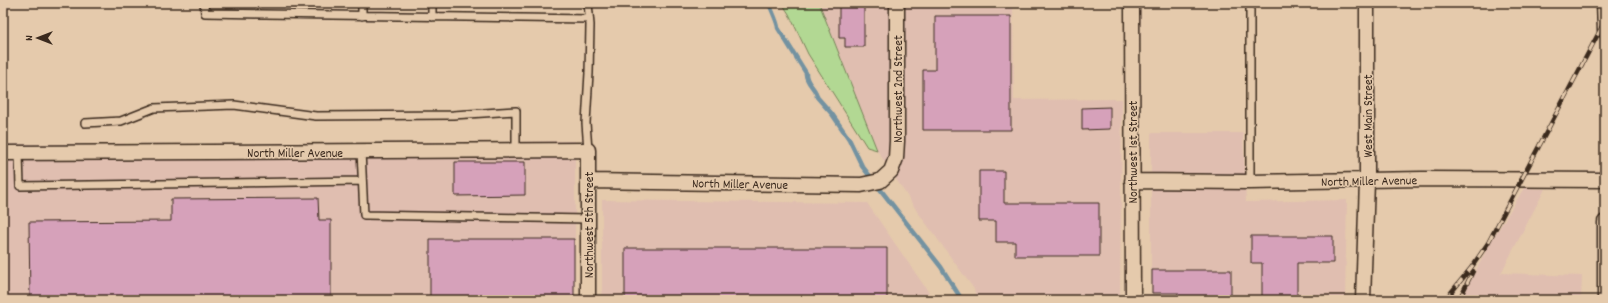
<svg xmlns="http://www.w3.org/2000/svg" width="1608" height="303" font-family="Dekko,sans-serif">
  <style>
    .built { fill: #e0beb0 }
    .green { fill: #b2d893; stroke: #768158 }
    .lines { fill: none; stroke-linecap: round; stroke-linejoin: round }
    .stream { stroke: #7392a1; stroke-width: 4.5 }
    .building { fill: #d6a1ba; stroke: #3b2a1e }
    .service-casing { stroke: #3b2a1e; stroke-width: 10 }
    .minor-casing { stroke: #3b2a1e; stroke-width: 17 }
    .service { stroke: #e5caac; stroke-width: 7 }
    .minor { stroke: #e5caac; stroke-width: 14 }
    .rail-casing { stroke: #3b2a1e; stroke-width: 4.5 }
    .rail { stroke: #e5caac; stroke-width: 3; stroke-dasharray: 9; stroke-linecap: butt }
    .labels { text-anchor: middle; stroke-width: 3; stroke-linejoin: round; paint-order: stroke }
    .street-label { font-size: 13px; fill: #3b2a1e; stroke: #e5caac }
  </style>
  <rect width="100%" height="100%" fill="#e5caac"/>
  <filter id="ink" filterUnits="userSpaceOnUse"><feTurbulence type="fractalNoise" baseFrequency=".025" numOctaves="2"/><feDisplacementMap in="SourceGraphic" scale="8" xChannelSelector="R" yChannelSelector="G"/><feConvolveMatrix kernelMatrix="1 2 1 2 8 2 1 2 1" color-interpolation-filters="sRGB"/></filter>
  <g filter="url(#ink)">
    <path class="built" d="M 819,3 L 1013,3 L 1014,100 L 1122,99 L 1120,300 L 977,300 L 974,289 L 917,211 L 877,150 Z
      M 1151,133 L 1243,133 L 1246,202 L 1347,200 L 1345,300 L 1151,300 Z
      M 575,141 L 575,300 L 3,300 L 3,142 L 9,144 L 380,144 Z
      M 1524,188 L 1545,189 L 1501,273 L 1582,276 L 1581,300 L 1461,300 L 1489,245 Z
      M 602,200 L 867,203 L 934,300 L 602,300 Z"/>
    <path class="green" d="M 782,3 L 819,3 L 877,150 L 867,147 L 808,54 L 789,14 Z"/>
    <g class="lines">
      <path class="stream" d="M 769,3 C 771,9 778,23 778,28 L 806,73 C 805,83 817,89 817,97 L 832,114 L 849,139 L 862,166 L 941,267 L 962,300"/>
    </g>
    <path class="building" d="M 839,3 L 864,3 L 864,47 L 845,47 L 845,38 L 839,38 Z
      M 935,16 L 1011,16 L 1011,130 L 923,130 L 923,70 L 935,70 Z
      M 1110,107 L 1110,129 L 1082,130 L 1082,108 Z
      M 455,162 L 525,162 L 525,195 L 455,196 Z
      M 979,171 L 1004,171 L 1004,203 L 1099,203 L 1099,256 L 1015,256 L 1015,242 L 996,242 L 996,221 L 979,221 Z
      M 318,198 L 319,220 L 331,220 L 331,300 L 30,300 L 29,222 L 171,221 L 171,199 Z
      M 1251,236 L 1333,236 L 1333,263 L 1297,263 L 1297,300 L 1262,300 L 1262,263 L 1251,263 Z
      M 430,239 L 574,239 L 574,300 L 430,300 Z
      M 625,248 L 887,248 L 887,300 L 625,300 Z
      M 1152,270 L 1231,270 L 1231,298 L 1178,298 L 1178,293 L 1152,293 Z"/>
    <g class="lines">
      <defs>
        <path id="service" d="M 204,3 L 205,13 L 589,19
          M 362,3 L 362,16
          M 432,3 L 432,17
          M 85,123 L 121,121 L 154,108 L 234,105 L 316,116 L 453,115 L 516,111 L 516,150
          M 588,150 L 586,123 L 589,73 L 590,25 L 588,3
          M 361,151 L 364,215 L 588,219
          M 19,154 L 20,186 L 362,181
          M 1250,182 L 1250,3"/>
        <path id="minor" d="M 1132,3 L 1133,300
          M 1604,3 L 1605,31
          M 3,153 L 588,150 L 588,300
          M 588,181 L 861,185 L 880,181 L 891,171 L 896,158 L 897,141 L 897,3
          M 1132,181 L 1250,182 L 1422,179 L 1605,180
          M 1363,300 L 1367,181 L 1367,3
          M 1605,300 L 1605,222"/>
      </defs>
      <use href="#service" class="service-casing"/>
      <use href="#minor" class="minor-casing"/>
      <use href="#service" class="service"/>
      <use href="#minor" class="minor"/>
      <defs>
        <path id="rail" d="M 1445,300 L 1471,268 L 1488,243 L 1605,21
          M 1459,300 L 1473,271"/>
      </defs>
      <use href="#rail" class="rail-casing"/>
      <use href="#rail" class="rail"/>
    </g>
  </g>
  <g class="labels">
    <g class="street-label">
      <text transform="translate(897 89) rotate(-90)" y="5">Northwest 2nd Street</text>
      <text transform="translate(1367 116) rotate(-90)" y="5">West Main Street</text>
      <text x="295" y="157">North Miller Avenue</text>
      <text transform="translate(1132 152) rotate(-90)" y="5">Northwest 1st Street</text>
      <text transform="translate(1369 180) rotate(-1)" y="5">North Miller Avenue</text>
      <text transform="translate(740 183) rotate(1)" y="5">North Miller Avenue</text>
      <text transform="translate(588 225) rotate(-90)" y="5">Northwest 5th Street</text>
    </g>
  </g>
  <rect width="1608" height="303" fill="none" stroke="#e5caac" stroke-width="16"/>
  <rect x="8" y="8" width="1592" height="287" fill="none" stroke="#3b2a1e" stroke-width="1.5" filter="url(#ink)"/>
  <g transform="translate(38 38) rotate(270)" stroke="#e5caac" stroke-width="3" paint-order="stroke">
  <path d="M0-3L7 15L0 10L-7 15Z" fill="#3b2a1e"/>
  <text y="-6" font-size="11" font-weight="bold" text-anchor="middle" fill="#3b2a1e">N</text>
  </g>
</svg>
